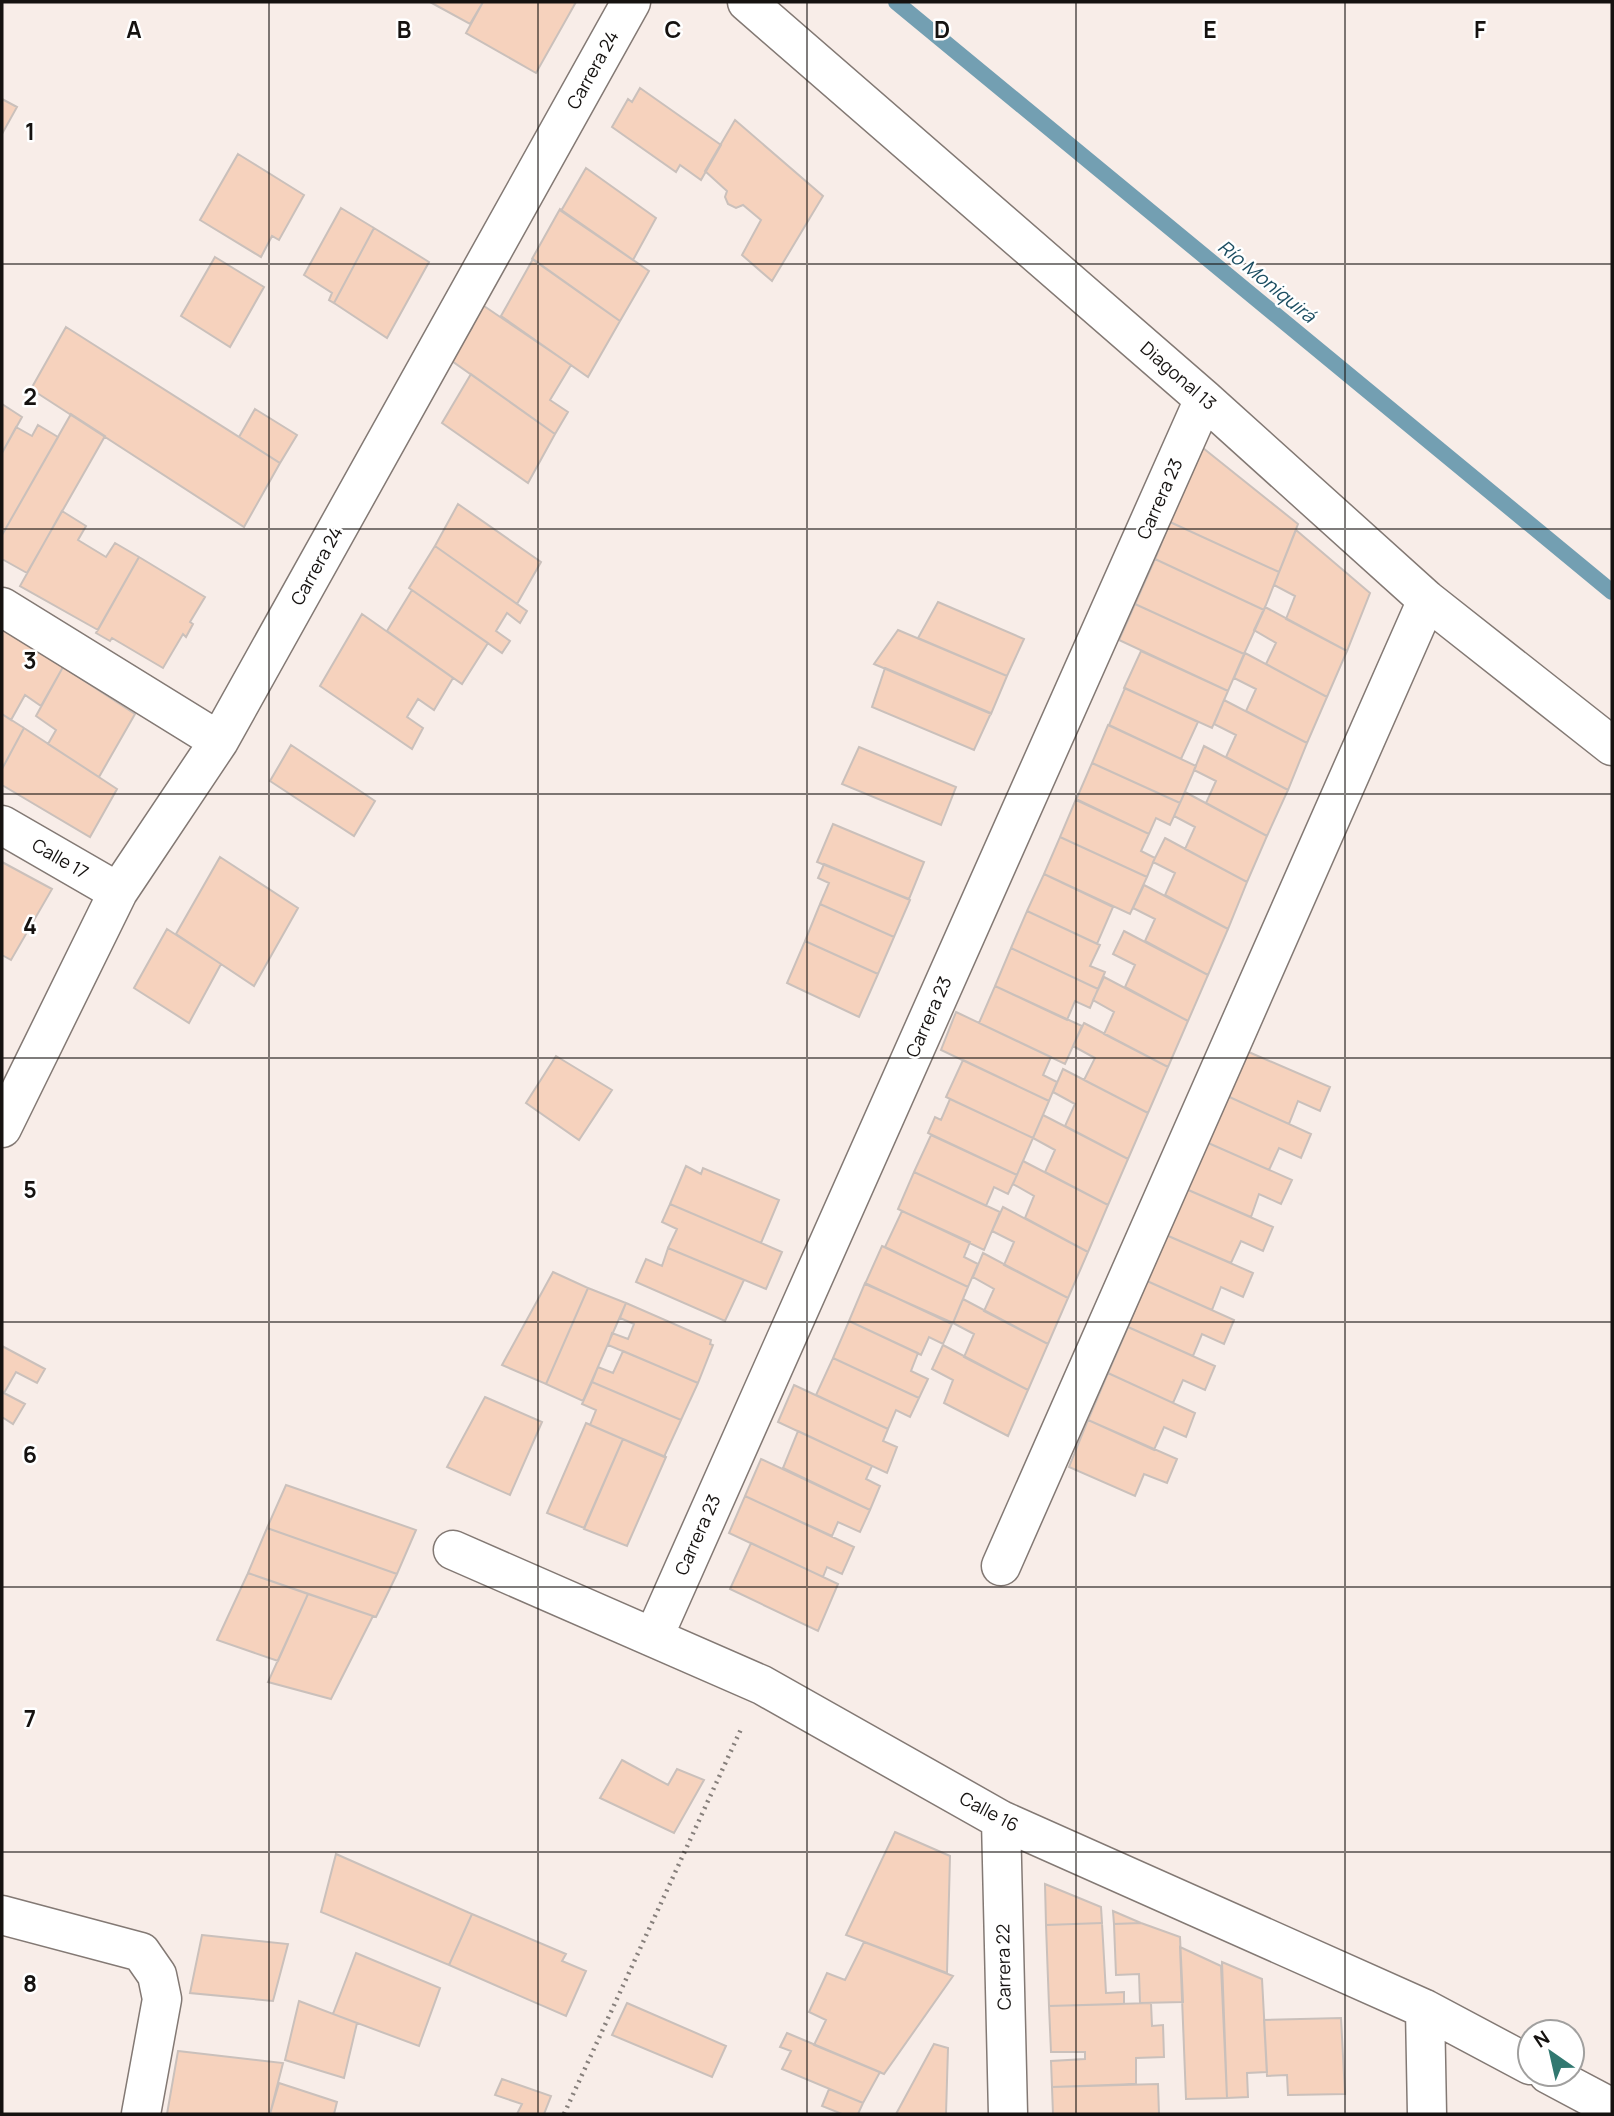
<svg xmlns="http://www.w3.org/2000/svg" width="1614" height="2116" font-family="Manrope,sans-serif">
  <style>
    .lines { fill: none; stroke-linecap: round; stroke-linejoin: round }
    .stream { stroke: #739fb2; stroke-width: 16 }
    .building { fill: #f6d2bd; stroke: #cac0bb; stroke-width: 2 }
    .minor-casing { stroke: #837974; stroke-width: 41 }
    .path { stroke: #867f7b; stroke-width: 4.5; stroke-dasharray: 2 5; stroke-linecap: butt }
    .minor { stroke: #fff; stroke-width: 38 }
    .grid { fill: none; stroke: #151210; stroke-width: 2; stroke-opacity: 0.55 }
    .labels { text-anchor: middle; stroke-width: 5; stroke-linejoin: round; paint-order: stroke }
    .street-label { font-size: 18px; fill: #151210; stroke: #fff }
    .water-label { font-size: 19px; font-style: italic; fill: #1b4d61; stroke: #fff }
    .grid-label { font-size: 23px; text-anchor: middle; font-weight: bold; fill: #151210; stroke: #fff; stroke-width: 5; stroke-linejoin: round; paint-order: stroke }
  </style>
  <rect width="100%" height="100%" fill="#f8ede8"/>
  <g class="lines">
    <path class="stream" d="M 896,2 L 1612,592"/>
  </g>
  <path class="building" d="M 430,2 L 483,2 L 470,24 Z
    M 483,2 L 576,2 L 536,73 L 466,33 Z
    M 640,88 L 721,145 L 701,180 L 680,165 L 676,172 L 612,127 L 628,99 L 632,102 Z
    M 2,99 L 17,107 L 2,134 Z
    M 735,120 L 823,196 L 772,281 L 742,255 L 761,220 L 743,205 L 736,208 L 728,204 L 725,197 L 727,191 L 705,171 Z
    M 238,154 L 304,195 L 279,240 L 272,236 L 261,257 L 200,220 Z
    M 586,168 L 656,218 L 633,260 L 561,211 Z
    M 341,208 L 374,228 L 334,303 L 329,300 L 332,293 L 304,275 Z
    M 560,209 L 649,271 L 620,321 L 532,259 Z
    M 374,228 L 429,262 L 387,338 L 334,303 Z
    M 215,257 L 264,287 L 230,347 L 181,316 Z
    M 533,259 L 620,321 L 588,377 L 501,316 Z
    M 481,304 L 571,365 L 550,400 L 568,412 L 555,434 L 452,361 L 454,359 L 451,358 L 472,328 L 468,326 Z
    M 66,327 L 280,463 L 244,527 L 31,389 Z
    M 471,374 L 555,434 L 528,483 L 442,423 Z
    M 2,404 L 22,417 L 2,453 Z
    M 255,409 L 297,435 L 280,463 L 239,437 Z
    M 71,414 L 105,436 L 27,573 L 2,559 L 2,535 Z
    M 38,425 L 58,437 L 2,535 L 2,453 L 16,427 L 32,436 Z
    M 1203,448 L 1298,524 L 1279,572 L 1170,522 Z
    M 458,504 L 541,562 L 517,604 L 435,546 Z
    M 62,511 L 86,526 L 78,540 L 106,557 L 115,543 L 139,557 L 98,630 L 20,586 Z
    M 1170,522 L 1279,572 L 1264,610 L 1155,559 Z
    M 1296,530 L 1370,593 L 1347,651 L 1286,619 L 1295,596 L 1274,585 Z
    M 435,546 L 527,611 L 520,623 L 507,613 L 496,631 L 510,641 L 502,653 L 409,588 Z
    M 139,557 L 205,597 L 190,622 L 193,624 L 186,637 L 183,634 L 163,668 L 112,638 L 110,641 L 96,633 Z
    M 1155,559 L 1264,610 L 1244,654 L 1135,604 Z
    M 412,590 L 488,643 L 462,684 L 387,631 Z
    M 938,602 L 1024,639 L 1007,676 L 918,638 Z
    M 1135,604 L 1244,654 L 1228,691 L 1119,640 Z
    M 1265,607 L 1347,651 L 1327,697 L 1266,664 L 1276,643 L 1254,630 Z
    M 362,614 L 453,678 L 434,710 L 418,699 L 407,717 L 423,728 L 412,749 L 320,686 Z
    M 2,627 L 63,667 L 41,706 L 25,695 L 11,720 L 2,714 Z
    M 898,630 L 1007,676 L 991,714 L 874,664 Z
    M 1141,651 L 1228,691 L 1212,728 L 1124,688 Z
    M 1245,653 L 1327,697 L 1307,743 L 1246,711 L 1256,689 L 1234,678 Z
    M 63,667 L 135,714 L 99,777 L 48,744 L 56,730 L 36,716 Z
    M 885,668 L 991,713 L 974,750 L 872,707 Z
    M 1125,688 L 1198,722 L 1181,759 L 1109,725 Z
    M 1224,700 L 1307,743 L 1288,790 L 1226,757 L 1236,735 L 1214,724 Z
    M 2,714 L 24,728 L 2,769 Z
    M 1108,725 L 1196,766 L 1180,803 L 1092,763 Z
    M 24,728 L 117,789 L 90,837 L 2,785 L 2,769 Z
    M 291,745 L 375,801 L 354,836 L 270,781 Z
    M 1204,746 L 1288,790 L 1267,836 L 1206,803 L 1216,781 L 1194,770 Z
    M 859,747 L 956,787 L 941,825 L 842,784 Z
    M 1092,763 L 1180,803 L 1170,825 L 1156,818 L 1149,834 L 1076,800 Z
    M 1185,792 L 1267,836 L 1247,882 L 1185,849 L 1195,827 L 1174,816 Z
    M 1076,799 L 1149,834 L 1141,851 L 1155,858 L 1147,877 L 1060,837 Z
    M 833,824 L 924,862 L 909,899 L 817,862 Z
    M 1060,837 L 1147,877 L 1130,914 L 1044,874 Z
    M 1165,838 L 1247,882 L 1228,929 L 1165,895 L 1175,873 L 1153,862 Z
    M 220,857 L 298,908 L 254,986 L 176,934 Z
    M 2,862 L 52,889 L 11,960 L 2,955 Z
    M 824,864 L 910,900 L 894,937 L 820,904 L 829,883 L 818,878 Z
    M 1044,874 L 1113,907 L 1097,944 L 1027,911 Z
    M 1144,885 L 1228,929 L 1208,975 L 1145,941 L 1155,919 L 1133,908 Z
    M 820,904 L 894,937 L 878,974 L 805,941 Z
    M 1027,911 L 1100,945 L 1090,966 L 1105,972 L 1098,989 L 1011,948 Z
    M 167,929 L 221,964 L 189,1023 L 134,988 Z
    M 1124,931 L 1208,975 L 1188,1021 L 1125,987 L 1135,965 L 1113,954 Z
    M 805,941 L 878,974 L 859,1017 L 787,983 Z
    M 1011,948 L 1098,989 L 1090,1008 L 1075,1001 L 1067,1020 L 995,986 Z
    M 1104,977 L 1188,1021 L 1168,1067 L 1104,1034 L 1114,1012 L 1093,1000 Z
    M 995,986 L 1082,1026 L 1065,1064 L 979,1023 Z
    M 956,1012 L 1051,1057 L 1043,1075 L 1057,1082 L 1049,1101 L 941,1050 Z
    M 1084,1023 L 1168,1067 L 1148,1113 L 1084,1080 L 1095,1058 L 1073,1046 Z
    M 1244,1050 L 1330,1087 L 1320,1111 L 1298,1101 L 1289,1124 L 1225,1095 Z
    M 556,1056 L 612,1090 L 579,1140 L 526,1103 Z
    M 963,1060 L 1049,1101 L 1033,1138 L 946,1097 Z
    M 1063,1069 L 1148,1113 L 1128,1159 L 1065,1126 L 1075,1104 L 1053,1092 Z
    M 1225,1095 L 1311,1134 L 1301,1158 L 1279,1148 L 1269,1170 L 1206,1142 Z
    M 950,1099 L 1033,1138 L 1017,1175 L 928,1133 L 935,1117 L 941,1120 Z
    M 1043,1115 L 1128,1159 L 1108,1205 L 1045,1172 L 1055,1150 L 1033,1138 Z
    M 931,1135 L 1017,1175 L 1008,1194 L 994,1187 L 986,1206 L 914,1172 Z
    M 1206,1142 L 1292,1180 L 1281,1204 L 1259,1194 L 1251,1217 L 1186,1189 Z
    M 1023,1161 L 1108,1205 L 1088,1252 L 1025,1218 L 1034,1196 L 1013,1184 Z
    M 686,1166 L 701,1174 L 703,1168 L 779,1200 L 761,1243 L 670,1204 Z
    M 914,1172 L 1000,1212 L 984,1250 L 898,1209 Z
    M 1186,1189 L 1273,1227 L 1263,1251 L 1241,1241 L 1231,1263 L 1166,1235 Z
    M 670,1204 L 782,1252 L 766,1289 L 668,1248 L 677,1229 L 662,1222 Z
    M 1003,1207 L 1088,1252 L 1068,1298 L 1004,1265 L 1014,1242 L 992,1231 Z
    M 902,1211 L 970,1242 L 964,1257 L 978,1264 L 968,1287 L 885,1247 Z
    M 1166,1235 L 1253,1273 L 1243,1297 L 1221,1287 L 1212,1310 L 1147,1281 Z
    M 882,1246 L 968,1287 L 953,1323 L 865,1284 Z
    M 668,1248 L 744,1280 L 725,1321 L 636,1282 L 646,1259 L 662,1266 Z
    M 983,1253 L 1068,1298 L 1048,1344 L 984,1311 L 994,1289 L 973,1277 Z
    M 553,1272 L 588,1288 L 546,1384 L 502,1365 Z
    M 1147,1281 L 1234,1320 L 1224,1344 L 1202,1334 L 1193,1356 L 1128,1327 Z
    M 865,1283 L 952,1324 L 943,1344 L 929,1337 L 921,1355 L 849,1321 Z
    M 588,1288 L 626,1303 L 583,1401 L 546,1384 Z
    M 963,1299 L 1048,1344 L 1028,1390 L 964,1357 L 974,1334 L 953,1323 Z
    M 626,1303 L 711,1340 L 710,1344 L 713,1345 L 698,1383 L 608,1345 L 612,1333 L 628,1339 L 634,1324 L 620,1318 Z
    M 849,1321 L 918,1353 L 911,1371 L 928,1379 L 919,1398 L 833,1358 Z
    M 1128,1327 L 1215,1366 L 1205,1390 L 1183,1380 L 1173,1403 L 1108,1373 Z
    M 943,1345 L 1028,1390 L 1008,1436 L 944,1403 L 953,1380 L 932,1369 Z
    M 2,1346 L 45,1369 L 37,1383 L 16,1372 L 4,1393 L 2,1392 Z
    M 623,1351 L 698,1383 L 681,1420 L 592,1382 L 598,1367 L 613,1373 Z
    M 833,1358 L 919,1398 L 910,1417 L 896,1410 L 888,1429 L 816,1395 Z
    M 1108,1373 L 1195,1413 L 1186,1437 L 1164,1427 L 1154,1450 L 1088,1420 Z
    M 592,1382 L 681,1420 L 664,1457 L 590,1425 L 596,1410 L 582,1404 Z
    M 794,1385 L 888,1429 L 883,1441 L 897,1447 L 887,1473 L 778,1422 Z
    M 2,1392 L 25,1404 L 13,1424 L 2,1417 Z
    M 485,1397 L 542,1422 L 510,1495 L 447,1467 Z
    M 1088,1420 L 1177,1459 L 1167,1483 L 1144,1474 L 1135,1496 L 1069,1467 Z
    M 586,1423 L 623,1439 L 584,1528 L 547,1513 Z
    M 798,1431 L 872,1466 L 866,1479 L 880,1486 L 870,1510 L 783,1468 Z
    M 623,1439 L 666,1457 L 627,1546 L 584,1529 Z
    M 761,1459 L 870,1510 L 860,1532 L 838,1522 L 832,1536 L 745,1496 Z
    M 286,1485 L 416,1530 L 397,1574 L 267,1528 Z
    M 745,1496 L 854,1547 L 842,1574 L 827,1567 L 823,1577 L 729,1533 Z
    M 267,1528 L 397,1574 L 376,1617 L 248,1573 Z
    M 751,1543 L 838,1584 L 818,1631 L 730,1589 Z
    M 248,1573 L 308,1594 L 278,1661 L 217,1640 Z
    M 308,1594 L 373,1616 L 331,1699 L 268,1682 Z
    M 622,1760 L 668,1785 L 677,1769 L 704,1780 L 674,1833 L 600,1798 Z
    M 895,1832 L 950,1856 L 947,1973 L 846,1935 Z
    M 336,1854 L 472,1914 L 449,1965 L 321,1912 Z
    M 1045,1884 L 1101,1907 L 1102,1923 L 1046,1925 Z
    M 1113,1911 L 1141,1923 L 1114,1924 Z
    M 472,1914 L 566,1954 L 562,1961 L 586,1971 L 566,2016 L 449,1965 Z
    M 1102,1923 L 1106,1993 L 1124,1992 L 1124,2004 L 1049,2006 L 1046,1925 Z
    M 1141,1923 L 1180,1937 L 1183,2002 L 1140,2003 L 1139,1974 L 1116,1975 L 1114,1924 Z
    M 202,1935 L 288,1944 L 273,2001 L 190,1993 Z
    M 864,1942 L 953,1976 L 884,2074 L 814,2045 L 826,2020 L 809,2012 L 827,1973 L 845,1980 Z
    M 1180,1947 L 1221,1966 L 1227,2098 L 1186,2099 Z
    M 356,1953 L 440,1988 L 419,2046 L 333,2014 Z
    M 1222,1962 L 1262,1979 L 1267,2072 L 1247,2073 L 1248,2097 L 1227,2098 Z
    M 299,2001 L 357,2023 L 344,2078 L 285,2060 Z
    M 627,2003 L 726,2046 L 712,2077 L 612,2035 Z
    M 1151,2003 L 1152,2026 L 1163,2025 L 1164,2057 L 1136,2058 L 1136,2084 L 1052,2087 L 1051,2061 L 1085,2059 L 1085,2052 L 1051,2052 L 1049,2006 Z
    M 1341,2018 L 1345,2094 L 1288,2095 L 1287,2075 L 1267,2076 L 1264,2020 Z
    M 787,2033 L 880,2072 L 863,2103 L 782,2069 L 791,2051 L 780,2047 Z
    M 934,2044 L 948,2048 L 946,2114 L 896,2114 Z
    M 178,2051 L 283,2063 L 270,2114 L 167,2114 Z
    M 502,2079 L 551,2096 L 544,2114 L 517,2114 L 522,2104 L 495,2095 Z
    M 279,2083 L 337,2102 L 334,2114 L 270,2114 Z
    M 1158,2084 L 1159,2114 L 1053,2114 L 1052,2087 Z
    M 829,2089 L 863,2103 L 858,2114 L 842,2114 L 822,2106 Z"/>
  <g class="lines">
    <defs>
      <path id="minor" d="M 747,2 L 1204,399 L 1427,600 L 1612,746
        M 2,607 L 219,741
        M 2,825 L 118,892
        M 2,1128 L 118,892 L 219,741 L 631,2
        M 453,1550 L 762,1685 L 1001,1820 L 1425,2009 L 1530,2065
        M 1001,1566 L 1427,600
        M 654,1636 L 1204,399
        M 1001,1820 L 1008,2114
        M 2,1915 L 141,1952 L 157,1975 L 162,1999 L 141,2114
        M 1425,2009 L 1427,2114
        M 1548,2074 L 1612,2108"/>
    </defs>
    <use href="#minor" class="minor-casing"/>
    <path class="path" d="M 564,2114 L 742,1727"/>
    <use href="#minor" class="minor"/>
  </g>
  <path class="grid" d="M 269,2 L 269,2114M 538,2 L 538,2114M 807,2 L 807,2114M 1076,2 L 1076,2114M 1345,2 L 1345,2114M 2,264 L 1612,264M 2,529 L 1612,529M 2,794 L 1612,794M 2,1058 L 1612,1058M 2,1322 L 1612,1322M 2,1587 L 1612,1587M 2,1852 L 1612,1852"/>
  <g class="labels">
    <g class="street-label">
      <text transform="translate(593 70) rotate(-61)" y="6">Carrera 24</text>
      <text transform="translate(1178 376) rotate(41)" y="6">Diagonal 13</text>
      <text transform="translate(1160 499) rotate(-66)" y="6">Carrera 23</text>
      <text transform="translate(317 566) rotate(-61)" y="6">Carrera 24</text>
      <text transform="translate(60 859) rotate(30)" y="6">Calle 17</text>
      <text transform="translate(929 1017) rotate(-66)" y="6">Carrera 23</text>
      <text transform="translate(698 1535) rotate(-66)" y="6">Carrera 23</text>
      <text transform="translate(989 1812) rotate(28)" y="6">Calle 16</text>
      <text transform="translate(1004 1967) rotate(-91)" y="6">Carrera 22</text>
    </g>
    <g class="water-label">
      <text transform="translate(1267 281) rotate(39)" y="7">Río Moniquirá</text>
    </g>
  </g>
  <g class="grid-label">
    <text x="134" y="38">A</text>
    <text x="404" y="38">B</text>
    <text x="673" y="38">C</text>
    <text x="942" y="38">D</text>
    <text x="1210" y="38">E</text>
    <text x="1480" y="38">F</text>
    <text x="30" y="140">1</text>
    <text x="30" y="405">2</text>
    <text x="30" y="669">3</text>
    <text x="30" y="934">4</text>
    <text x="30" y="1198">5</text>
    <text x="30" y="1463">6</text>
    <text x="30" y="1727">7</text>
    <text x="30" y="1992">8</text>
  </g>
  <rect width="1614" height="2116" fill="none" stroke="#151210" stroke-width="7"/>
  <g transform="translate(1551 2053) rotate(326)"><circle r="33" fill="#ffffff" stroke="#a1a09f" stroke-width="2"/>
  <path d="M0-5L12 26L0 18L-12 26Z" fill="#317870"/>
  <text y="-10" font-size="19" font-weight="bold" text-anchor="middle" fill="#151210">N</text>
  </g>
</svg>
